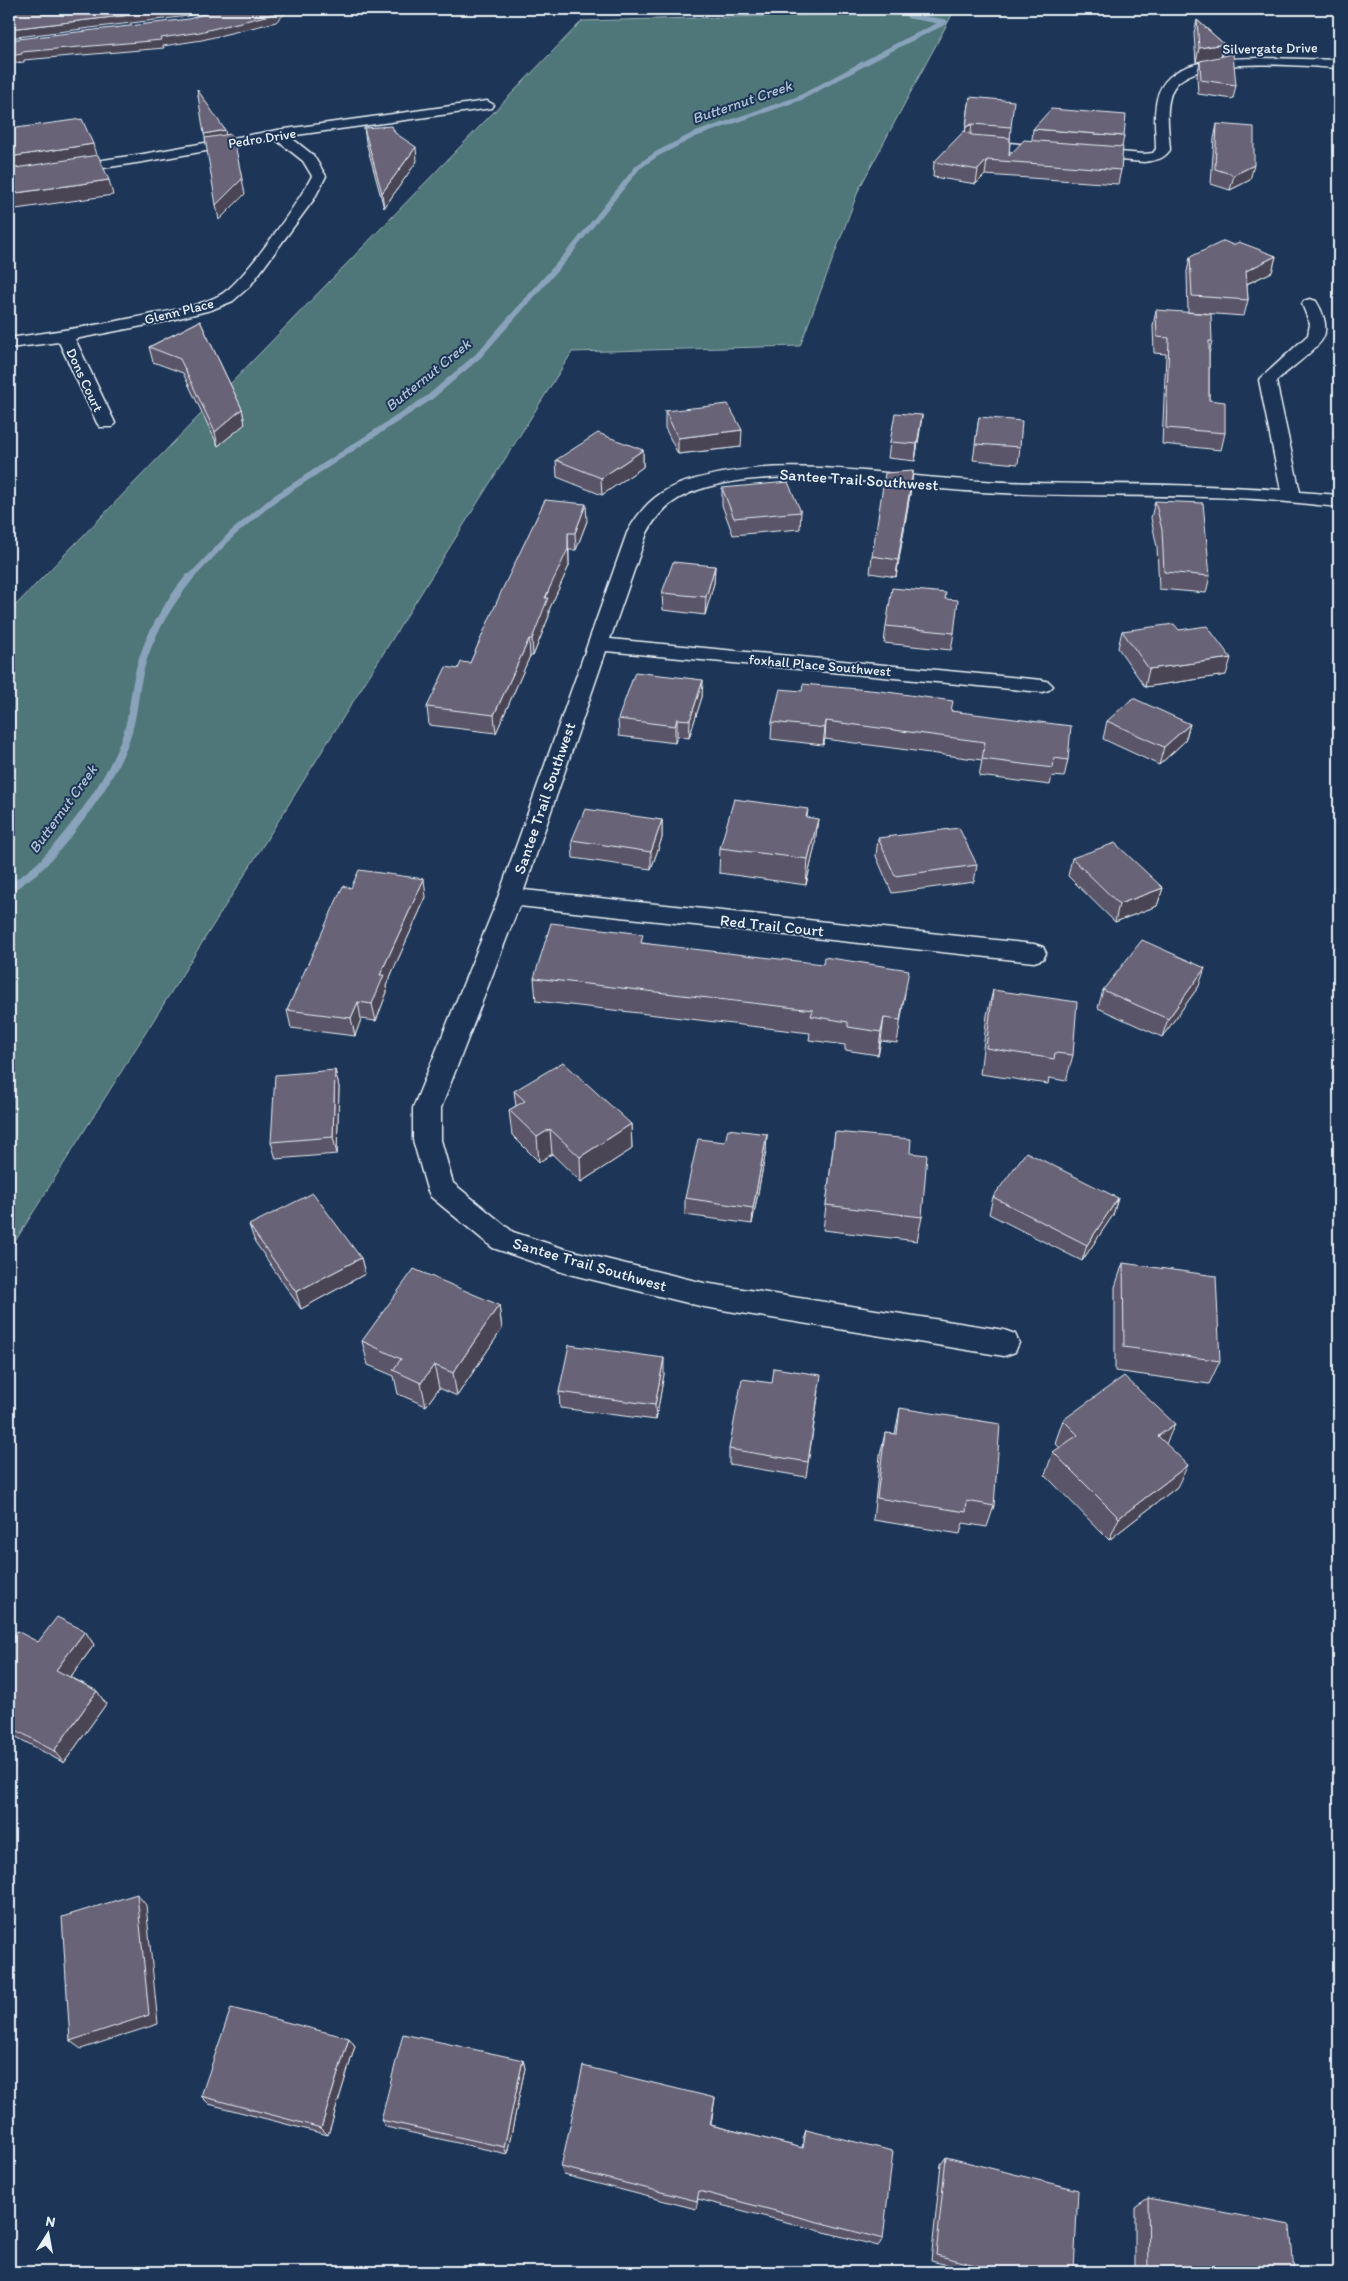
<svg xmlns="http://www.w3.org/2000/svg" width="1348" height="2281" font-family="Itim,sans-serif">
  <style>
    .green { fill: #507679; stroke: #9cb4b8 }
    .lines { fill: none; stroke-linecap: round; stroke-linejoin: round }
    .stream-far2 { stroke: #88a3ba; stroke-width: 5 }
    .stream-far1 { stroke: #88a3ba; stroke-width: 6 }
    .stream { stroke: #88a3ba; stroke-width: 8 }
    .minor-casing { stroke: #e8f1f8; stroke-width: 3 }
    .minor { fill: #1d3557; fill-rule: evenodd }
    .wall { fill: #5a5567; stroke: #e8f1f8 }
    .shaded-wall { fill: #4a4554; stroke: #e8f1f8 }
    .building { fill: #696378; stroke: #e8f1f8 }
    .labels { text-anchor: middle; stroke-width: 4; stroke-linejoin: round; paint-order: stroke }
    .far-street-label { font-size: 14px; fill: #e8f1f8; stroke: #1d3557 }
    .far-water-label { font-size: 15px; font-style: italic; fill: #b0c4d4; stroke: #1d3557 }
    .street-label { font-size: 16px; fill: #e8f1f8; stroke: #1d3557 }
  </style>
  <rect width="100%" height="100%" fill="#1d3557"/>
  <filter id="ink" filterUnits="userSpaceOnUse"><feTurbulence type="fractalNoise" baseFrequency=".02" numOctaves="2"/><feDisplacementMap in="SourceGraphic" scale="10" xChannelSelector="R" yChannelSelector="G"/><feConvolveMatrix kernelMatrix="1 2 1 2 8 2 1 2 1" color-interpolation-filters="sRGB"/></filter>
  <g filter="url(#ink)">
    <path class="green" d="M 954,11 L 859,189 L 800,346 L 572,352 L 9,1251 L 9,612 L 582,21 Z"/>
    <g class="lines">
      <path class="stream-far2" d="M 570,252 L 638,167 L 657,154 L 694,135 L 800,98 L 900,44 L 945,22 L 909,16 L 913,10"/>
      <path class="stream-far1" d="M 188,580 L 232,534 L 274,499 L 429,398 L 478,356 L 571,251"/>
      <path class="stream" d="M 9,889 C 20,881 33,873 42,864 C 75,829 114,777 128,731 C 133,715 134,698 137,682 C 144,643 164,609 189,578"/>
      <defs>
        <path id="minor" d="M 1260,58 L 1339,60 L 1339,68 C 1304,66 1192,54 1173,89 C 1164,107 1169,131 1170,150 C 1163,160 1156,160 1144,162 L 971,148 L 964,144 L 971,140 L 1144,154 L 1153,153 L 1156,149 C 1156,133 1153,115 1157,99 C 1166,57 1226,59 1260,58 Z
          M 487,101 L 494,105 L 492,108 L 289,136 L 313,155 L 326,176 L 314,199 L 250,286 L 233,301 L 211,310 L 163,322 L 75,339 L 115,423 L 112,427 L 100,427 L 97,423 L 59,342 L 9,348 L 9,338 C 54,332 98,325 143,316 C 169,311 197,307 220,295 C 243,283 299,201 312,176 L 303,161 L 275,139 L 143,162 L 9,182 L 9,174 L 143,154 L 278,130 Z
          M 1310,299 L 1316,301 C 1322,310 1329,327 1323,338 C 1318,349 1286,372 1276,381 L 1300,492 L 1339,495 L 1339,507 C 1304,504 1269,499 1234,498 C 1150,494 1065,497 981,492 C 902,488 803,468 725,483 C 690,490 664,500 647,533 L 610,639 L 1042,680 L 1049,682 L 1053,686 L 1049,690 L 1042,692 L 606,651 L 524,890 L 1034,944 L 1043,947 L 1046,953 L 1043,959 L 1034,962 L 519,906 L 441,1108 L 441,1140 L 453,1183 L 513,1232 L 565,1249 L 704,1283 L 1004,1330 L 1015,1334 L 1019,1343 L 1015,1352 L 1004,1356 L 704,1307 L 565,1273 L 493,1248 L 431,1197 L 427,1189 L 413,1140 L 413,1108 L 495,906 L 627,533 C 642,505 661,488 692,480 C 786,453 886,477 982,481 C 1082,486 1182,482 1281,490 L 1259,380 L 1308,335 L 1310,324 L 1302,304 L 1304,301 Z"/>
      </defs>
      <use href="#minor" class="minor-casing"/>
      <use href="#minor" class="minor"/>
    </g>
    <path class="wall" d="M 1197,20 L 1224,44 L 1222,57 L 1236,85 L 1233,99 L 1198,94 L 1197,75 L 1200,62 L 1196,62 L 1194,33 Z
      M 970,97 L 1011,127 L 1009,156 L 1032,140 L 1033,129 L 1124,136 L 1122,147 L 1121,170 L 1118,184 L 985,175 L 976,184 L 933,177 L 934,162 L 965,132 Z
      M 1217,124 L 1250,180 L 1230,190 L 1211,184 L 1214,139 Z
      M 364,128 L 395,133 L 417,161 L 384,208 L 366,142 Z
      M 1233,245 L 1276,256 L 1272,272 L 1247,284 L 1248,300 L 1244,316 L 1188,312 L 1187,272 L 1190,257 Z
      M 1156,310 L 1212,341 L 1209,354 L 1209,400 L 1225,433 L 1221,450 L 1162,444 L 1166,354 L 1154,353 L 1153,326 Z
      M 200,321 L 242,409 L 245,424 L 218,446 L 183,373 L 153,362 L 149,347 Z
      M 665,411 L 741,447 L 678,454 L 665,428 Z
      M 922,415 L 915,461 L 888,458 L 890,442 Z
      M 979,417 L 1020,447 L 1018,464 L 973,460 Z
      M 643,450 L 643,467 L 602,495 L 557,477 L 556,460 Z
      M 913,471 L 911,488 L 896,577 L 870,573 L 872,556 Z
      M 722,488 L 801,512 L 800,529 L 733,535 L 722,505 Z
      M 545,500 L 587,521 L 576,550 L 569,550 L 569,566 L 549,610 L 549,616 L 533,656 L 530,656 L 496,733 L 429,725 L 427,707 L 458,669 L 470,663 Z
      M 1155,501 L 1210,576 L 1206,593 L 1159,589 L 1157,547 L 1151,518 Z
      M 715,566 L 714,583 L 705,615 L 663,610 L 662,593 Z
      M 945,599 L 954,633 L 951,650 L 884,643 L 886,626 Z
      M 1179,630 L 1226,675 L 1145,687 L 1118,648 L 1122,631 Z
      M 703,680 L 702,697 L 689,738 L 677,736 L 675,743 L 619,736 L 618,719 Z
      M 952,711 L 1068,760 L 1064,777 L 1052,776 L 1050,785 L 979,776 L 982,760 L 825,739 L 823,745 L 771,739 L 772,722 Z
      M 1107,721 L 1190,724 L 1185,741 L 1159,765 L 1103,739 Z
      M 808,809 L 807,818 L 815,845 L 806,885 L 719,873 L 720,848 Z
      M 662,820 L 662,838 L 651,869 L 573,858 L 572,840 Z
      M 878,838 L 977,865 L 974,882 L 892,893 L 876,856 Z
      M 1072,858 L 1163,888 L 1157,906 L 1115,922 L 1068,876 Z
      M 426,897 L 386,986 L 387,992 L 376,1021 L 361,1019 L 355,1036 L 291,1028 L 287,1010 Z
      M 643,943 L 905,993 L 897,1043 L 881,1041 L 878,1055 L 845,1050 L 845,1045 L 809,1040 L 810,1033 L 536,1001 L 534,978 Z
      M 1199,986 L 1162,1037 L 1098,1008 L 1103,990 Z
      M 993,990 L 1073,1055 L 1066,1081 L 1049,1078 L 1048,1084 L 980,1074 L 987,1015 Z
      M 335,1070 L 339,1087 L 337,1154 L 276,1159 L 271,1142 Z
      M 514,1091 L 631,1124 L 632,1149 L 581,1182 L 552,1154 L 539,1162 L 512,1135 L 509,1110 L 516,1106 Z
      M 835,1132 L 910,1153 L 922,1217 L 917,1241 L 823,1230 Z
      M 767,1134 L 766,1151 L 752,1224 L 685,1215 L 685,1198 L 725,1142 Z
      M 993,1197 L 1118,1198 L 1113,1215 L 1082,1261 L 989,1214 Z
      M 249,1225 L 361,1258 L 365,1274 L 301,1309 L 255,1242 Z
      M 1123,1263 L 1220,1361 L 1209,1384 L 1115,1371 L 1115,1287 Z
      M 499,1305 L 502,1329 L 457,1396 L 439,1388 L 426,1406 L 398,1394 L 394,1376 L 368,1365 L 362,1341 Z
      M 664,1374 L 656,1420 L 560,1408 L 559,1392 Z
      M 772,1383 L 819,1391 L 806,1477 L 729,1464 L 729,1449 Z
      M 900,1408 L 994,1506 L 987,1527 L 963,1523 L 960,1534 L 873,1520 L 880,1455 L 885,1433 L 895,1434 Z
      M 1063,1420 L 1166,1444 L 1177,1487 L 1109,1540 L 1045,1475 L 1053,1452 L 1060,1448 L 1055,1443 Z
      M 85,1631 L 94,1645 L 71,1677 L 97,1691 L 106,1704 L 64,1763 L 9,1733 L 9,1642 L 38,1642 Z
      M 349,2038 L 355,2046 L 328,2135 L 209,2104 L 201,2096 Z
      M 523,2060 L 525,2068 L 507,2154 L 386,2127 L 381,2120 Z
      M 715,2098 L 711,2125 L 802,2148 L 803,2139 L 806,2130 L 883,2239 L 878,2246 L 698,2199 L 696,2209 L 564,2175 L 561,2167 Z
      M 946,2157 L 1074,2272 L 977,2272 L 931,2261 L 941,2164 Z
      M 1148,2198 L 1294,2272 L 1135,2272 L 1135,2207 Z"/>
    <path class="shaded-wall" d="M 183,9 L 210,9 L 188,16 L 9,38 L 9,29 Z
      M 281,9 L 290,9 L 276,22 L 202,40 L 163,46 L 164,48 L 24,60 L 24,62 L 9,64 L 9,56 L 21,52 Z
      M 1224,44 L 1221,58 L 1196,62 L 1199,48 Z
      M 972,124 L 970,138 L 964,141 L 966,127 Z
      M 225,130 L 226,137 L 206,141 L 204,134 Z
      M 93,144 L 97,159 L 9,172 L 9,157 Z
      M 416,147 L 417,161 L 384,208 L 382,193 Z
      M 987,160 L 985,175 L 976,184 L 978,170 Z
      M 1254,165 L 1250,180 L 1230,190 L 1234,175 Z
      M 242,179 L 245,194 L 219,220 L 216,205 Z
      M 109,180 L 113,195 L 9,210 L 9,194 Z
      M 1276,256 L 1272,272 L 1242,286 L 1246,271 Z
      M 242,409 L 245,424 L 218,446 L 215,432 Z
      M 922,415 L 920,431 L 915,461 L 917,444 Z
      M 742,430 L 741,447 L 678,454 L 678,438 Z
      M 643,450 L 643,467 L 602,495 L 601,478 Z
      M 913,471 L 911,488 L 896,577 L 898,560 Z
      M 586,504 L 587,521 L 576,550 L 575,533 Z
      M 568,533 L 569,566 L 549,610 L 549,616 L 533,656 L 532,639 Z
      M 715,566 L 714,583 L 705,615 L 706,597 Z
      M 529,639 L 530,656 L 496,733 L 494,715 Z
      M 1231,658 L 1226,675 L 1145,687 L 1149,669 Z
      M 703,680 L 702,697 L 689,738 L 690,720 Z
      M 677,719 L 677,736 L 675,743 L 675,726 Z
      M 826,721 L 825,739 L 823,745 L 825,728 Z
      M 1190,724 L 1185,741 L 1159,765 L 1164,747 Z
      M 818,819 L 815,845 L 806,885 L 808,859 Z
      M 662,820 L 662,838 L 651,869 L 651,852 Z
      M 424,879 L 426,897 L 386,986 L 387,992 L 376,1021 L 372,1004 L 380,975 Z
      M 1163,888 L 1157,906 L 1115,922 L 1119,904 Z
      M 1205,968 L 1199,986 L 1162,1037 L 1168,1019 Z
      M 358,1002 L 361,1019 L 355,1036 L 351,1018 Z
      M 884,1018 L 881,1041 L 878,1055 L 881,1032 Z
      M 335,1070 L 339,1087 L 337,1154 L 333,1137 Z
      M 631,1124 L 632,1149 L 581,1182 L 580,1157 Z
      M 550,1129 L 552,1154 L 539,1162 L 537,1137 Z
      M 767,1134 L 766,1151 L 752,1224 L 753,1208 Z
      M 1118,1198 L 1113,1215 L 1082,1261 L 1087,1245 Z
      M 361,1258 L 365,1274 L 301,1309 L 296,1292 Z
      M 499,1305 L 502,1329 L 457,1396 L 453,1373 Z
      M 664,1358 L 664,1374 L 656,1420 L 655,1405 Z
      M 434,1365 L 439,1388 L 426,1406 L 421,1383 Z
      M 1175,1424 L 1165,1446 L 1158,1436 Z
      M 1188,1465 L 1177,1487 L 1109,1540 L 1119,1518 Z
      M 85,1631 L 94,1645 L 66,1683 L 56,1670 Z
      M 97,1691 L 106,1704 L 64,1763 L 54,1751 Z
      M 137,1894 L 146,1905 L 158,2024 L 81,2049 L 70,2041 Z
      M 349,2038 L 355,2046 L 328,2135 L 321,2128 Z
      M 523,2060 L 525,2068 L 507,2154 L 504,2147 Z"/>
    <path class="building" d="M 9,9 L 183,9 L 9,29 Z
      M 218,9 L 281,9 L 274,14 L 200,32 L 161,38 L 162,40 L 21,52 L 22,54 L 9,56 L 9,40 L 189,19 Z
      M 1197,20 L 1224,44 L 1199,48 Z
      M 1233,54 L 1236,85 L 1201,80 L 1200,61 Z
      M 197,89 L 225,130 L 204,134 Z
      M 970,97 L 1014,101 L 1011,127 L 972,124 L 966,127 Z
      M 1051,109 L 1126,115 L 1124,136 L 1033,129 Z
      M 82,119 L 93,144 L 9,157 L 9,129 Z
      M 1217,124 L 1254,127 L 1254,165 L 1234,175 L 1215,169 Z
      M 392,126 L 395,133 L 416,147 L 382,193 L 364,128 Z
      M 964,131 L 972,135 L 1010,138 L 1009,156 L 1024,140 L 1123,147 L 1121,170 L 987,160 L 978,170 L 934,162 Z
      M 231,134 L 234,139 L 242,179 L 216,205 L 205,138 Z
      M 98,155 L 109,180 L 9,194 L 9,169 Z
      M 1224,241 L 1233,245 L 1239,242 L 1276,256 L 1246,271 L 1248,300 L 1192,296 L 1190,257 Z
      M 1156,310 L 1211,314 L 1212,341 L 1209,341 L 1209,400 L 1225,402 L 1225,433 L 1166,428 L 1169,338 L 1157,337 Z
      M 200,321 L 242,409 L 215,432 L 180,359 L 149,347 Z
      M 728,404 L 742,430 L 678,438 L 665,411 Z
      M 895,413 L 922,415 L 917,444 L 890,442 Z
      M 979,417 L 1022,421 L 1020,447 L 975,444 Z
      M 598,433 L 643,450 L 601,478 L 556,460 Z
      M 913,471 L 898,560 L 872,556 L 885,473 Z
      M 788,482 L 801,512 L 734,518 L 722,488 Z
      M 545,500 L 586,504 L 575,533 L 568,533 L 568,549 L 545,598 L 548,598 L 532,639 L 529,639 L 494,715 L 427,707 L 446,667 L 458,669 L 461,662 L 470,663 L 502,590 Z
      M 1155,501 L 1203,503 L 1210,576 L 1164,572 L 1162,530 Z
      M 673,562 L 715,566 L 706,597 L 662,593 Z
      M 892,588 L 946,593 L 945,599 L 958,600 L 954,633 L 886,626 Z
      M 1174,624 L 1179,630 L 1207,626 L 1231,658 L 1149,669 L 1122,631 Z
      M 635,672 L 703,680 L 690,720 L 677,719 L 675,726 L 618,719 Z
      M 803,684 L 880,691 L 953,701 L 951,711 L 1071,726 L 1068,760 L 1054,758 L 1053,768 L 982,759 L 985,742 L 826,721 L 825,728 L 772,722 L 780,689 L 802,691 Z
      M 1133,698 L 1190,724 L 1164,747 L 1107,721 Z
      M 734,799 L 808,809 L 806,817 L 818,819 L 808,859 L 720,848 Z
      M 585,809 L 662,820 L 651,852 L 572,840 Z
      M 959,828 L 977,865 L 895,876 L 878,838 Z
      M 1115,843 L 1163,888 L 1119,904 L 1072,858 Z
      M 359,870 L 424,879 L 380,975 L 384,975 L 372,1004 L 358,1002 L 351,1018 L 287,1010 L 343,886 L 351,888 Z
      M 551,923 L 643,934 L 641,943 L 823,964 L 824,957 L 909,970 L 900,1020 L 884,1018 L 881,1032 L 848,1027 L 848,1022 L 811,1016 L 813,1010 L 534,978 Z
      M 1142,940 L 1205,968 L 1168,1019 L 1103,990 Z
      M 993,990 L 1077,1002 L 1073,1055 L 1055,1053 L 1054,1059 L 986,1048 Z
      M 563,1062 L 631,1124 L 580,1157 L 550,1129 L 537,1137 L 509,1110 L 525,1101 L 514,1091 Z
      M 335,1070 L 333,1137 L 271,1142 L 275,1075 Z
      M 728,1129 L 767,1134 L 753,1208 L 685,1198 L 698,1139 L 725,1142 Z
      M 835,1132 L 911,1139 L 910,1153 L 927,1155 L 922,1217 L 826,1205 Z
      M 1026,1152 L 1118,1198 L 1087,1245 L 993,1197 Z
      M 313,1193 L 361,1258 L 296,1292 L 249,1225 Z
      M 1123,1263 L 1216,1276 L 1220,1361 L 1124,1347 Z
      M 414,1269 L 499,1305 L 453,1373 L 434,1365 L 421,1383 L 393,1370 L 401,1359 L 362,1341 Z
      M 569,1345 L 664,1358 L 655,1405 L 559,1392 Z
      M 774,1368 L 821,1375 L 808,1462 L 729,1449 L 742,1379 L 772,1383 Z
      M 1124,1376 L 1175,1424 L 1158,1436 L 1188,1465 L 1119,1518 L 1053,1452 L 1078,1435 L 1063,1420 Z
      M 900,1408 L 1000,1424 L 994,1506 L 967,1501 L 966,1512 L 877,1498 L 885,1433 L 897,1434 Z
      M 57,1617 L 85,1631 L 56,1670 L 97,1691 L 54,1751 L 9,1726 L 9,1642 L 17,1631 L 38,1642 Z
      M 137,1894 L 149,2015 L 70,2041 L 62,1917 Z
      M 231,2008 L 349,2038 L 321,2128 L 201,2096 Z
      M 403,2034 L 523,2060 L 504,2147 L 381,2120 Z
      M 583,2066 L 715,2098 L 710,2125 L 803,2148 L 806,2130 L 893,2151 L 883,2239 L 699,2191 L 697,2201 L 561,2167 Z
      M 946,2157 L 1078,2190 L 1074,2272 L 1003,2272 L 936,2255 Z
      M 1148,2198 L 1290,2225 L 1294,2272 L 1149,2272 Z"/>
  </g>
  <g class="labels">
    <g class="far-street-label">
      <text transform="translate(1270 48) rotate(-1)" y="5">Silvergate Drive</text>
      <text transform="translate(262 138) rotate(-9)" y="5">Pedro Drive</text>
      <text transform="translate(179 311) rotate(-14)" y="5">Glenn Place</text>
      <text transform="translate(85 380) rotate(65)" y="5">Dons Court</text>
      <text transform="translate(820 665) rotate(5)" y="5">foxhall Place Southwest</text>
    </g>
    <g class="far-water-label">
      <text transform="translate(742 102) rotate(-19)" y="5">Butternut Creek</text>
      <text transform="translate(428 375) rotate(-39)" y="5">Butternut Creek</text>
      <text transform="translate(63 809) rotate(-54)" y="5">Butternut Creek</text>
    </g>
    <g class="street-label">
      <text transform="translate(859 479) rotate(4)" y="6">Santee Trail Southwest</text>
      <text transform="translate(544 798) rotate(-71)" y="6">Santee Trail Southwest</text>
      <text transform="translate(772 925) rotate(6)" y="6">Red Trail Court</text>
      <text transform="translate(590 1264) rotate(16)" y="6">Santee Trail Southwest</text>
    </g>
  </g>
  <rect width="1348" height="2281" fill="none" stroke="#1d3557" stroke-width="30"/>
  <rect x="15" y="15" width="1318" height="2251" fill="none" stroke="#e8f1f8" stroke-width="2" filter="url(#ink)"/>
  <g transform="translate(48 2234) rotate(11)" stroke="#1d3557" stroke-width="4" paint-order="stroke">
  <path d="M0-4L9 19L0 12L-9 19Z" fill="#e8f1f8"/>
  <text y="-8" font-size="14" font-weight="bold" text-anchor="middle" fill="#e8f1f8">N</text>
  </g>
</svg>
